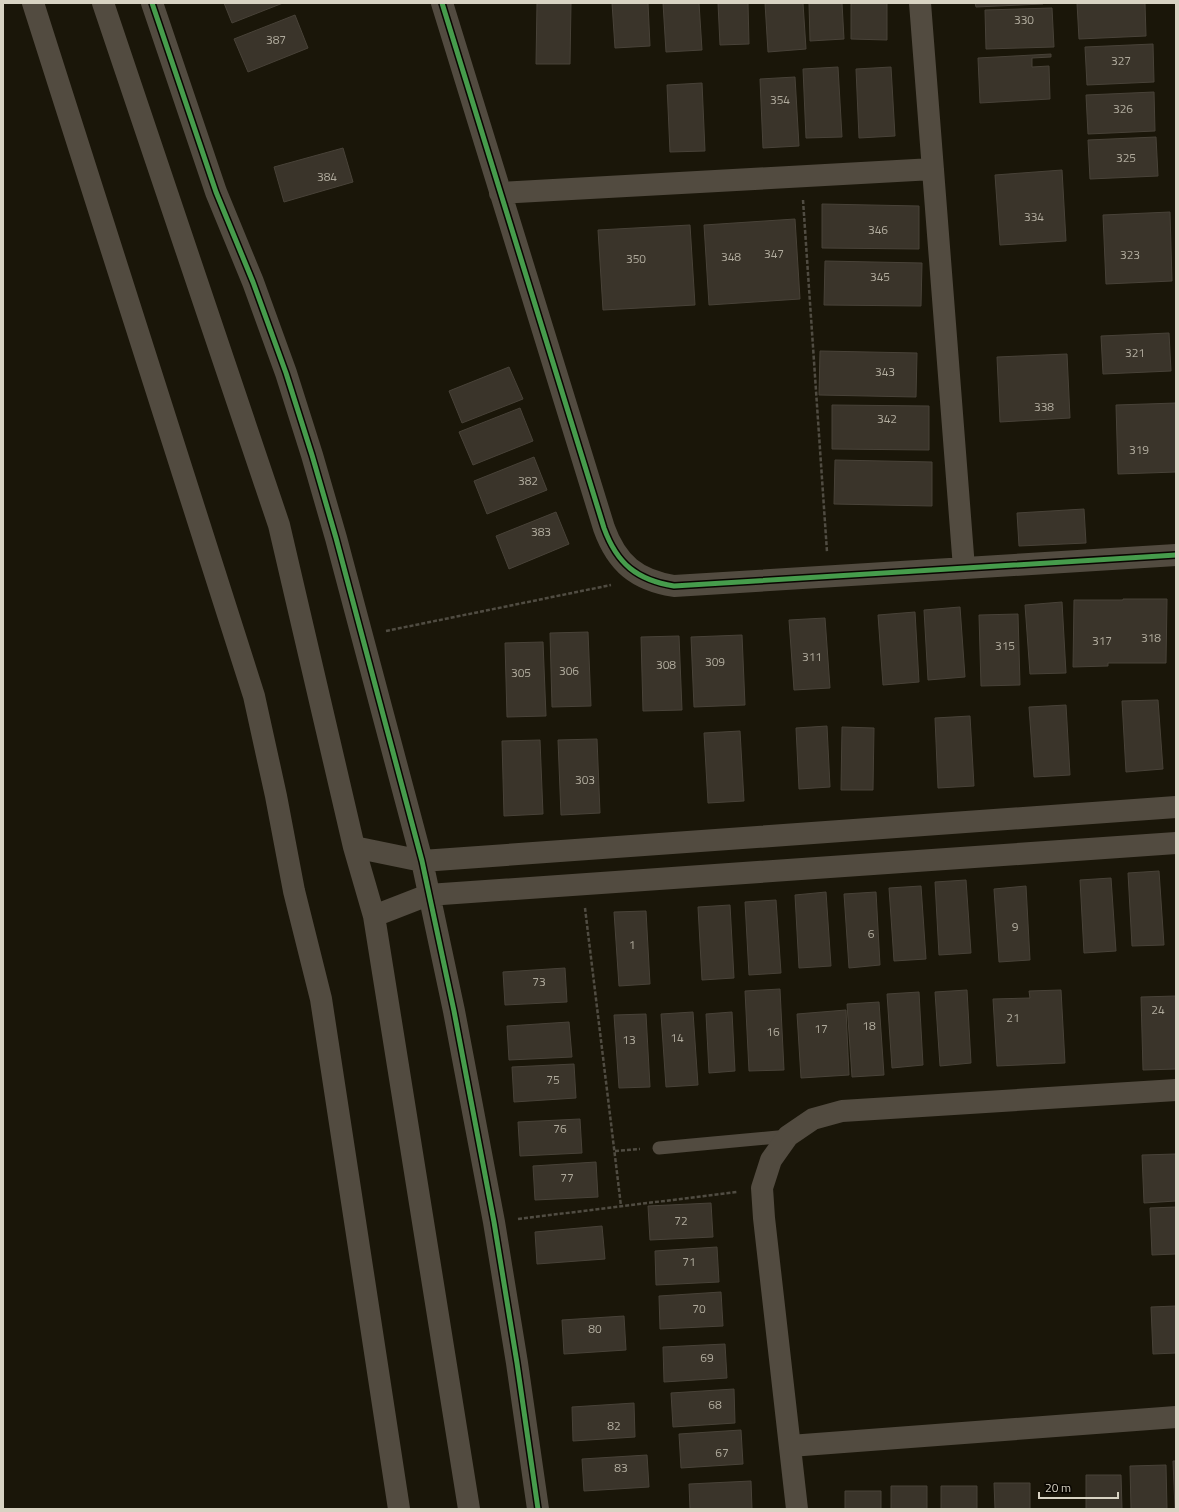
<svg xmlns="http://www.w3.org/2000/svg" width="1179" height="1512" font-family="'Titillium Web',sans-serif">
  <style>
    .building { fill: #3a342a; stroke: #484238 }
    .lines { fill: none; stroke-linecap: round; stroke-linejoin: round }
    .path { stroke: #504c42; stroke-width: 2.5; stroke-dasharray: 4 2; stroke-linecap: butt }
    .lane { stroke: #524b40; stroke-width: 13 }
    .street { stroke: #524b40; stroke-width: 22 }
    .cycleway-casing { stroke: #090600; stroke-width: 8 }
    .cycleway { stroke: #469c4c; stroke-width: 5 }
    .labels { text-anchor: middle; stroke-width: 3; stroke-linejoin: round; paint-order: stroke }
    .number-label { font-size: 12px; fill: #b0ab9d }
  </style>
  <rect width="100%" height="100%" fill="#1a1609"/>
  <path class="building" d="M 224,3 L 283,3 L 232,23 Z
    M 537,3 L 571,3 L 570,64 L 536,64 Z
    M 612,3 L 648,3 L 650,46 L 615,48 Z
    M 663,3 L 699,3 L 702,50 L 666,52 Z
    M 718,3 L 748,3 L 749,44 L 720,45 Z
    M 765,3 L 803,3 L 806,49 L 768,52 Z
    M 809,3 L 842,3 L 844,39 L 810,41 Z
    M 851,3 L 887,3 L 887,40 L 851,39 Z
    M 975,3 L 1043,3 L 1043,4 L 976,7 Z
    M 1077,3 L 1145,3 L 1146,36 L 1079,39 Z
    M 1052,8 L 1054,47 L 986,49 L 985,10 Z
    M 295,15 L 308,48 L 248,72 L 234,39 Z
    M 1153,44 L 1154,82 L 1087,85 L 1085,47 Z
    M 1051,54 L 1051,57 L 1032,58 L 1032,67 L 1049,66 L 1050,99 L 980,103 L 978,58 Z
    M 838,67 L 842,137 L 806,138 L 803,69 Z
    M 891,67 L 895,136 L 859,138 L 856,69 Z
    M 795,77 L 799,146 L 763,148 L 760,79 Z
    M 702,83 L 705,151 L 670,152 L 667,85 Z
    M 1154,92 L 1155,131 L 1088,134 L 1086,95 Z
    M 1156,137 L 1158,176 L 1090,179 L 1088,140 Z
    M 343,148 L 353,182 L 284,202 L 274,167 Z
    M 1062,170 L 1066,241 L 1000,245 L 995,175 Z
    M 822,204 L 919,206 L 919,249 L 822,248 Z
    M 1170,212 L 1172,281 L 1106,284 L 1103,215 Z
    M 795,219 L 800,299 L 709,305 L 704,225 Z
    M 690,225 L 695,305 L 603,310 L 598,230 Z
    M 825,261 L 922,263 L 921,306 L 824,305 Z
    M 1169,333 L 1171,371 L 1103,374 L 1101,336 Z
    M 820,351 L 917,353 L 916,397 L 819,395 Z
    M 1067,354 L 1070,418 L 1000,422 L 997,357 Z
    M 509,367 L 523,399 L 462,423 L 449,391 Z
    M 1176,403 L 1176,472 L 1118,474 L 1116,405 Z
    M 832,405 L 929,406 L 929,450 L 832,449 Z
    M 520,408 L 533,441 L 473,465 L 459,432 Z
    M 534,457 L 547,490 L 487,514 L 474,481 Z
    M 835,460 L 932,462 L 932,506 L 834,504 Z
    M 1084,509 L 1086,543 L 1019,546 L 1017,513 Z
    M 556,512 L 569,544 L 509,569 L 496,536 Z
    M 1123,599 L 1167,599 L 1166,663 L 1108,663 L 1108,666 L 1073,667 L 1074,600 L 1123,600 Z
    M 1062,602 L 1066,673 L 1030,674 L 1025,605 Z
    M 960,607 L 965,677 L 928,680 L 924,610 Z
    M 915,612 L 919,682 L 883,685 L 878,615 Z
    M 1018,614 L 1020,685 L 981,686 L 979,615 Z
    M 825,618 L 830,688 L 794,690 L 789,620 Z
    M 588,632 L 591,706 L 552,707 L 550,633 Z
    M 742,635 L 745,705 L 694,707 L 691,637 Z
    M 679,636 L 682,710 L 643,711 L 641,637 Z
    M 543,642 L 546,716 L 507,717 L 505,643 Z
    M 1158,700 L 1163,769 L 1126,772 L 1122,701 Z
    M 1066,705 L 1070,775 L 1034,777 L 1029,707 Z
    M 970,716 L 974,786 L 938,788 L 935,718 Z
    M 827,726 L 830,787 L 799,789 L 796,728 Z
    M 842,727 L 874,728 L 873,790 L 841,790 Z
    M 740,731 L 744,801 L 708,803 L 704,733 Z
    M 597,739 L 600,813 L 561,815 L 558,740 Z
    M 540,740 L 543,814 L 504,816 L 502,741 Z
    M 1159,871 L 1164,945 L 1132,946 L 1128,873 Z
    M 1111,878 L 1116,951 L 1084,953 L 1080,880 Z
    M 966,880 L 971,953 L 939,955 L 935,882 Z
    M 921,886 L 926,959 L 894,961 L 889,888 Z
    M 1026,886 L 1030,960 L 999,962 L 994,889 Z
    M 826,892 L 831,966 L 799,968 L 795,895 Z
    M 876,892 L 880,965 L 849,968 L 844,894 Z
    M 776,900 L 781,973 L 749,975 L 745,902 Z
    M 730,905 L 734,978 L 702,980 L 698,907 Z
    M 646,911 L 650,984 L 619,986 L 614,912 Z
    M 565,968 L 567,1002 L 505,1005 L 503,972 Z
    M 780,989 L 784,1070 L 749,1071 L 745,991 Z
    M 967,990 L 971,1063 L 940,1066 L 935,992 Z
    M 1061,990 L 1065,1063 L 997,1066 L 993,999 L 1030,998 L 1029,991 Z
    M 919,992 L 923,1065 L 892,1068 L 887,994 Z
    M 1176,996 L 1176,1069 L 1143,1070 L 1141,997 Z
    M 879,1002 L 884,1075 L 852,1077 L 847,1004 Z
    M 846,1010 L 849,1075 L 801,1078 L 797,1014 Z
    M 693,1012 L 698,1085 L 666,1087 L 661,1014 Z
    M 732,1012 L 735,1071 L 709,1073 L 706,1014 Z
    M 646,1014 L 650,1087 L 619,1088 L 614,1015 Z
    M 569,1022 L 572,1057 L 509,1060 L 507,1026 Z
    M 574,1064 L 576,1098 L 514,1102 L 512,1067 Z
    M 580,1119 L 582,1153 L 520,1156 L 518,1122 Z
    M 1176,1154 L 1176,1201 L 1144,1203 L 1142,1155 Z
    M 596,1162 L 598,1197 L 535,1200 L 533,1166 Z
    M 711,1203 L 713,1237 L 650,1240 L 648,1206 Z
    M 1176,1207 L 1176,1254 L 1152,1255 L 1150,1208 Z
    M 602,1226 L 605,1259 L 537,1264 L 535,1232 Z
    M 717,1247 L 719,1282 L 656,1285 L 655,1251 Z
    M 721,1292 L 723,1326 L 660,1329 L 659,1296 Z
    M 1176,1306 L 1176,1353 L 1153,1354 L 1151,1307 Z
    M 624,1316 L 626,1350 L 564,1354 L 562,1320 Z
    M 725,1344 L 727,1378 L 664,1382 L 663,1347 Z
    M 734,1389 L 735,1423 L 673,1427 L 671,1393 Z
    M 634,1403 L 635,1437 L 573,1441 L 572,1407 Z
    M 741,1430 L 743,1464 L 681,1468 L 679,1434 Z
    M 647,1455 L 649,1487 L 584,1491 L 582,1459 Z
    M 1173,1461 L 1176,1461 L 1176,1509 L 1175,1509 Z
    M 1166,1465 L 1167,1509 L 1131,1509 L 1130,1466 Z
    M 1086,1475 L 1121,1475 L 1122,1509 L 1086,1509 Z
    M 751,1481 L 752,1509 L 690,1509 L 689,1484 Z
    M 994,1483 L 1030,1483 L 1030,1509 L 995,1509 Z
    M 891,1486 L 927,1486 L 927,1509 L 891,1509 Z
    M 941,1486 L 977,1486 L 977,1509 L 941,1509 Z
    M 845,1491 L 881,1491 L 881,1509 L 845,1509 Z"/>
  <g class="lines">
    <path class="path" d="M 803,200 L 827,552
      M 386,631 L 611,585
      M 585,908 L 621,1206
      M 615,1151 L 640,1149
      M 518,1219 L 737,1192"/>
    <path class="lane" d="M 659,1148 L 788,1136"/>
    <path class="street" d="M 33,3 L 254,696 L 276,796 L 294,891 L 321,999 L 399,1509
      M 103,3 L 279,525 L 354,847 L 374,916 L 469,1509
      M 152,3 L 216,192 L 253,282 L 286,373 L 312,455 L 336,538 L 422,861 L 454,1011 L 494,1222 L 517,1363 L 538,1509
      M 442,3 L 604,528 C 617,564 637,580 674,586 L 1176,555
      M 920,3 L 964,568
      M 500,193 L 933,169
      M 354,847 L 422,861 L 1176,807
      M 374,916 L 428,895 L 1176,843
      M 790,1446 L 1176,1417
      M 797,1509 L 764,1218 L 762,1188 L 771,1160 L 788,1136 L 813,1119 L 842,1111 L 1176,1090"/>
    <defs>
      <path id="cycleway" d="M 152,3 L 216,192 L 253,282 L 286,373 L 312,455 L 336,538 L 422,861 L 454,1011 L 494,1222 L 517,1363 L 538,1509
        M 442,3 L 604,528 C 617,564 637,580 674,586 L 1176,555"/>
    </defs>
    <use href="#cycleway" class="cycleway-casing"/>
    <use href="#cycleway" class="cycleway"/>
  </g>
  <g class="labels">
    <g class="number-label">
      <text x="1024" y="24">330</text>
      <text x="276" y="44">387</text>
      <text x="1121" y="65">327</text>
      <text x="780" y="104">354</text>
      <text x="1123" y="113">326</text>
      <text x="1126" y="162">325</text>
      <text x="327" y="181">384</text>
      <text x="1034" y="221">334</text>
      <text x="878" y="234">346</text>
      <text x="774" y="258">347</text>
      <text x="1130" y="259">323</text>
      <text x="731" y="261">348</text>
      <text x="636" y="263">350</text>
      <text x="880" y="281">345</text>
      <text x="1135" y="357">321</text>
      <text x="885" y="376">343</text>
      <text x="1044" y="411">338</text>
      <text x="887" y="423">342</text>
      <text x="1139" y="454">319</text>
      <text x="528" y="485">382</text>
      <text x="541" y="536">383</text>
      <text x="1151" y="642">318</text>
      <text x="1102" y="645">317</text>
      <text x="1005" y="650">315</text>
      <text x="812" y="661">311</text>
      <text x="715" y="666">309</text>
      <text x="666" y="669">308</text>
      <text x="569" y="675">306</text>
      <text x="521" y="677">305</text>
      <text x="585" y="784">303</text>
      <text x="1015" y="931">9</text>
      <text x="871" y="938">6</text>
      <text x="632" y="949">1</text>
      <text x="539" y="986">73</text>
      <text x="1158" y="1014">24</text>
      <text x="1013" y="1022">21</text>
      <text x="869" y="1030">18</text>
      <text x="821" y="1033">17</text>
      <text x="773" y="1036">16</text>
      <text x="677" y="1042">14</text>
      <text x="629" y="1044">13</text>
      <text x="553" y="1084">75</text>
      <text x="560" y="1133">76</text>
      <text x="567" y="1182">77</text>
      <text x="681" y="1225">72</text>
      <text x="689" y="1266">71</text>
      <text x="699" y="1313">70</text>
      <text x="595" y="1333">80</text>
      <text x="707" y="1362">69</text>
      <text x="715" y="1409">68</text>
      <text x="614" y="1430">82</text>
      <text x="722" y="1457">67</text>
      <text x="621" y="1472">83</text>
    </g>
  </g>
  <rect width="1179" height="1512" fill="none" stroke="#d8d3c3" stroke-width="8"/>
  <path d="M1039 1492v6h79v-6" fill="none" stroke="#d8d3c3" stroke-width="2"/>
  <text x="1045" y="1492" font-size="12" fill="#d8d3c3" stroke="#090600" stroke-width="3" paint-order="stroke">20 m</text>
</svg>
